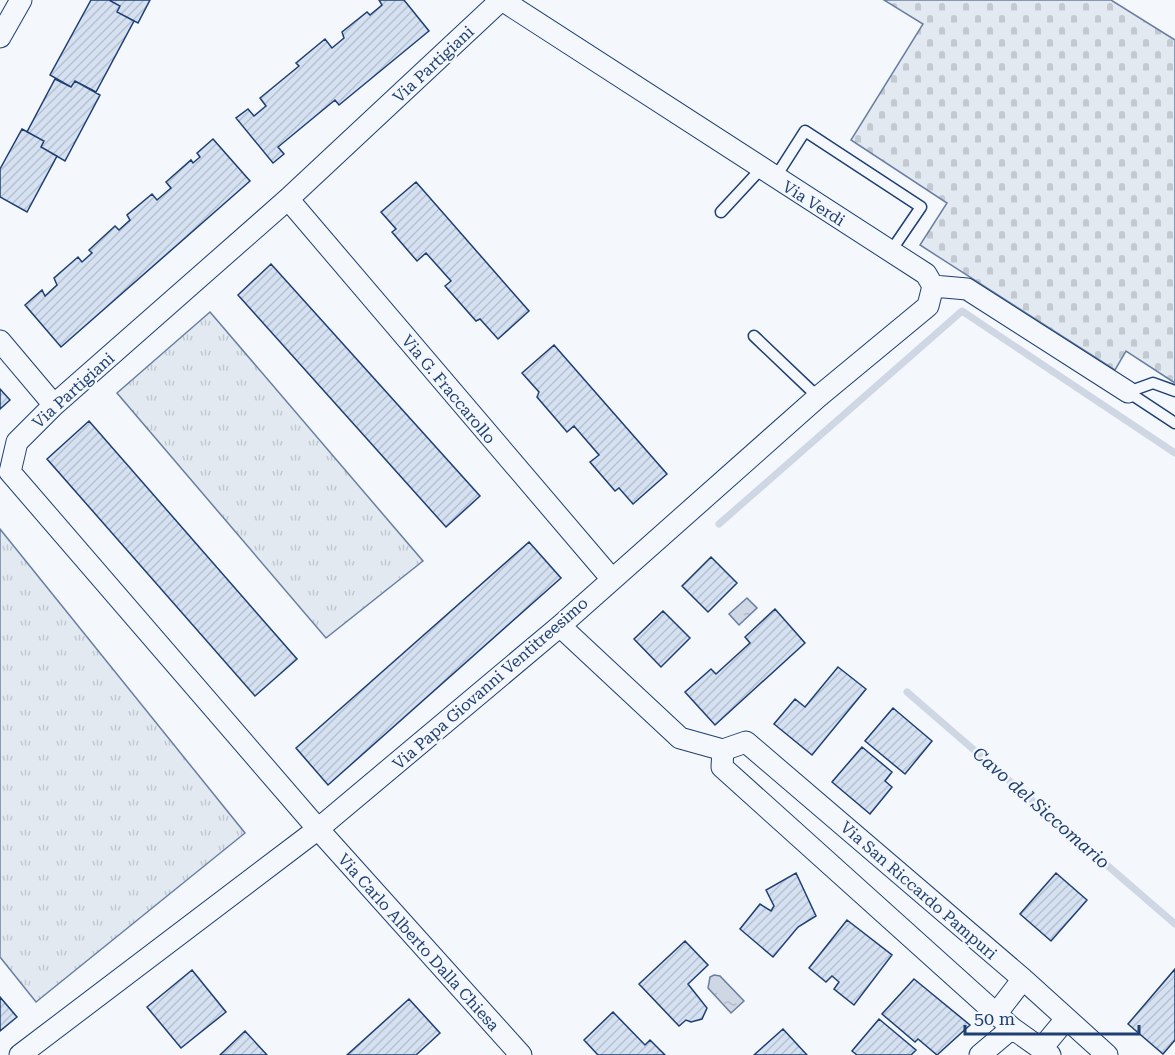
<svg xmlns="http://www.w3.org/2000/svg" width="1175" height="1055" font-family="'Roboto Serif',serif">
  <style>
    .cemetery { fill: url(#cemetery-stones); stroke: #687fa3; stroke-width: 1.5 }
    .park { fill: url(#park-tufts); stroke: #687fa3; stroke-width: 1.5 }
    .water { fill: url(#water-ripples); stroke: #687fa3; stroke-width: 1.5 }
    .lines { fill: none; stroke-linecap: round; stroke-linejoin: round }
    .stream { stroke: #cfd7e4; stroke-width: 7 }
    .building { fill: url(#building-hatch); stroke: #1d3f73; stroke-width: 1.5 }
    .lane-casing { stroke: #1d3f73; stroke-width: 13 }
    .street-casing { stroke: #1d3f73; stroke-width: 23 }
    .lane { stroke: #f4f7fb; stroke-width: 10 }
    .street { stroke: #f4f7fb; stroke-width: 21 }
    .labels { text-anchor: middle; stroke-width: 4.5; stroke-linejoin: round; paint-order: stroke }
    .street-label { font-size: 16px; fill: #1d3f73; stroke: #f4f7fb }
    .water-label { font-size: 18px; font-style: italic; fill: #1d3f73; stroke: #f4f7fb }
  </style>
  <defs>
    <pattern id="cemetery-stones" width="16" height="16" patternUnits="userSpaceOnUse" patternTransform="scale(1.5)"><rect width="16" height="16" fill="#e3e9f0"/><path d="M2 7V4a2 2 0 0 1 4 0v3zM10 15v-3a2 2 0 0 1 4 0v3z" fill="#c2c9d1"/></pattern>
    <pattern id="park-tufts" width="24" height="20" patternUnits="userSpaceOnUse" patternTransform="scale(1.5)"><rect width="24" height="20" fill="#e3e9f0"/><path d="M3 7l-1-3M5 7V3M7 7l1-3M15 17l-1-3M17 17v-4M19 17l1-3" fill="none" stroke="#c2c9d1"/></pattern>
    <pattern id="water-ripples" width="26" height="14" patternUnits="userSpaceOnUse" patternTransform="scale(1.5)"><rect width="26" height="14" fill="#cfd7e4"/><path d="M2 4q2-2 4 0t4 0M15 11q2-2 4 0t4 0" fill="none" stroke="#b1bac7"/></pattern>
    <pattern id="building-hatch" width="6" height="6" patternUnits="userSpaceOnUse" patternTransform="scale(1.5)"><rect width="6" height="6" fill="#d5e0f0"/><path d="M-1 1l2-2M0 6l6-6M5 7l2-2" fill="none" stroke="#b6c1d1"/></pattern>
  </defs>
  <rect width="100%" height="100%" fill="#f4f7fb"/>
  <path class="cemetery" d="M 884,0 L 1111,0 L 1175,40 L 1175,383 L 1126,351 L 1115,370 L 920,245 L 947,203 L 851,140 L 923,24 Z"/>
  <path class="park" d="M 210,312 L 423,561 L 326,638 L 117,393 Z
    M 0,529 L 245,833 L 36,1002 L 0,957 Z"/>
  <path class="water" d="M 747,598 L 757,608 L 739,625 L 729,614 Z
    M 714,975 L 720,976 L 744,1001 L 731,1013 L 708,988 L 710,977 Z"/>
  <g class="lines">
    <path class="stream" d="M 719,524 L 962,311 L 1175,453
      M 907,692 L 1175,924"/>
  </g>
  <path class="building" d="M 91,0 L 109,0 L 120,6 L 117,12 L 134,21 L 96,92 L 75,81 L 71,87 L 50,75 Z
    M 109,0 L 150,0 L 138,23 L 117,12 L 120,6 Z
    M 379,0 L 404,0 L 429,31 L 339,105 L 335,100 L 278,147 L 284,154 L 273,163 L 236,118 L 248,109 L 254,116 L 266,106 L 260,98 L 299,66 L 296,63 L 325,39 L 332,48 L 344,38 L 342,32 L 367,12 L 370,15 L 382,5 Z
    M 55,79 L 71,87 L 75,81 L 100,95 L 65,161 L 41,147 L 44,141 L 27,132 Z
    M 22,129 L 44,141 L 41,147 L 57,156 L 27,212 L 0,197 L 0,169 Z
    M 213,139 L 250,181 L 61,347 L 25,305 L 42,290 L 45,296 L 57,285 L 54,278 L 78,257 L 82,262 L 92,253 L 89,250 L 115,226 L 119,230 L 130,220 L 127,215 L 152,194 L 157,200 L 171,188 L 166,182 L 191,160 L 193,163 L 200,157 L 197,153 Z
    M 416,182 L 529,311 L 498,339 L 480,319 L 476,321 L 445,286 L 451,281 L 426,253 L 417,261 L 392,232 L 396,229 L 381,212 Z
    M 271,264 L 480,496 L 446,527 L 238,295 Z
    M 554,345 L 667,474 L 633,504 L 619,488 L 615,491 L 590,462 L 599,455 L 574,426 L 567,432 L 537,397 L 539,392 L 522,373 Z
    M 0,389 L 10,400 L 0,409 Z
    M 89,421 L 297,659 L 255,696 L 47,459 Z
    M 529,542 L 561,578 L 328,785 L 296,748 Z
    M 711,557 L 737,583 L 708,612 L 682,586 Z
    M 775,609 L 805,643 L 715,725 L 685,692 L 711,669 L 716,674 L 750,643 L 745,637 Z
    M 663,611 L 690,638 L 661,667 L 634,639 Z
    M 838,667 L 866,689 L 812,755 L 774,724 L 795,699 L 805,707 Z
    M 893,708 L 932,741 L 905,774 L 865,741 Z
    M 862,747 L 892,772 L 885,781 L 892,787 L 870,814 L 832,782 Z
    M 796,873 L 816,916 L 798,927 L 773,957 L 740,929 L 760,904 L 771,911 L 774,906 L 766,890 Z
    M 1056,873 L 1087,900 L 1051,941 L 1020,914 Z
    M 847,920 L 892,955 L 854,1005 L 834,989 L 839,982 L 832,976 L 826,982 L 809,968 Z
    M 685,941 L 708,965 L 688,984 L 707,1008 L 702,1019 L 691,1022 L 686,1020 L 679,1026 L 639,984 Z
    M 1175,969 L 1175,1040 L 1163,1054 L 1128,1024 Z
    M 192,970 L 226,1012 L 181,1048 L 147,1007 Z
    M 914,979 L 970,1025 L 937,1055 L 918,1039 L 915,1042 L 882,1014 Z
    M 0,997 L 17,1017 L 0,1031 Z
    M 409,999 L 440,1033 L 416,1055 L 347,1055 Z
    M 613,1012 L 645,1045 L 650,1040 L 665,1055 L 598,1055 L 584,1040 Z
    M 879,1019 L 916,1050 L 911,1055 L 857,1055 L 852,1051 Z
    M 783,1029 L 807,1055 L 754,1055 Z
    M 245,1031 L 267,1055 L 220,1055 Z"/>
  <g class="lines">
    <defs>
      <path id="lane" d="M 775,178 L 805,131 L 921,207 L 891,251
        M 721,212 L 761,169
        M 754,336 L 818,397
        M 1128,392 L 1175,423
        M 1128,392 L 1153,383 L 1175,391"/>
      <path id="street" d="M 501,0 L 288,199 L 54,405 L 17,442 L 10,472 L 318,829 L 521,1055
        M 502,0 L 926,274 L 933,286 L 967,289 L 1128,392
        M 0,37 L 21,0
        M 288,199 L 611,578
        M 0,341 L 54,405
        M 560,626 L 680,738 L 723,750
        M 996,1014 L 1023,979
        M 1042,1048 L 1066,1019
        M 20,1055 L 318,829 L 560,626 L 818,397 L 928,306 L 933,286
        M 980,1055 L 1012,1028
        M 1050,1055 L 1012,1028 L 722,767 L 723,750 L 746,742 L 1023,979 L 1107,1055"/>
    </defs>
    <use href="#lane" class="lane-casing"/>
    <use href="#street" class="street-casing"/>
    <use href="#lane" class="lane"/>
    <use href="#street" class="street"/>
  </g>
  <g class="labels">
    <g class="street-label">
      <text transform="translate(433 64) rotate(-43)" y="6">Via Partigiani</text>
      <text transform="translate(814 203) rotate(32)" y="6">Via Verdi</text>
      <text transform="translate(449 389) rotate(50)" y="6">Via G. Fraccarollo</text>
      <text transform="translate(73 390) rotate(-42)" y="6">Via Partigiani</text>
      <text transform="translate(490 683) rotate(-41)" y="6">Via Papa Giovanni Ventitreesimo</text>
      <text transform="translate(919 890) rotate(41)" y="6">Via San Riccardo Pampuri</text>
      <text transform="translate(419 942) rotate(48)" y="6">Via Carlo Alberto Dalla Chiesa</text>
    </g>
    <g class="water-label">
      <text transform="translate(1041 808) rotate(41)" y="6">Cavo del Siccomario</text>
    </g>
  </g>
  <path d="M965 1025v9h174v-9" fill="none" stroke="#1d3f73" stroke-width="3"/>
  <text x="974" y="1025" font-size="18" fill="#1d3f73" stroke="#f4f7fb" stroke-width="4.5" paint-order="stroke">50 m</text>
</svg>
